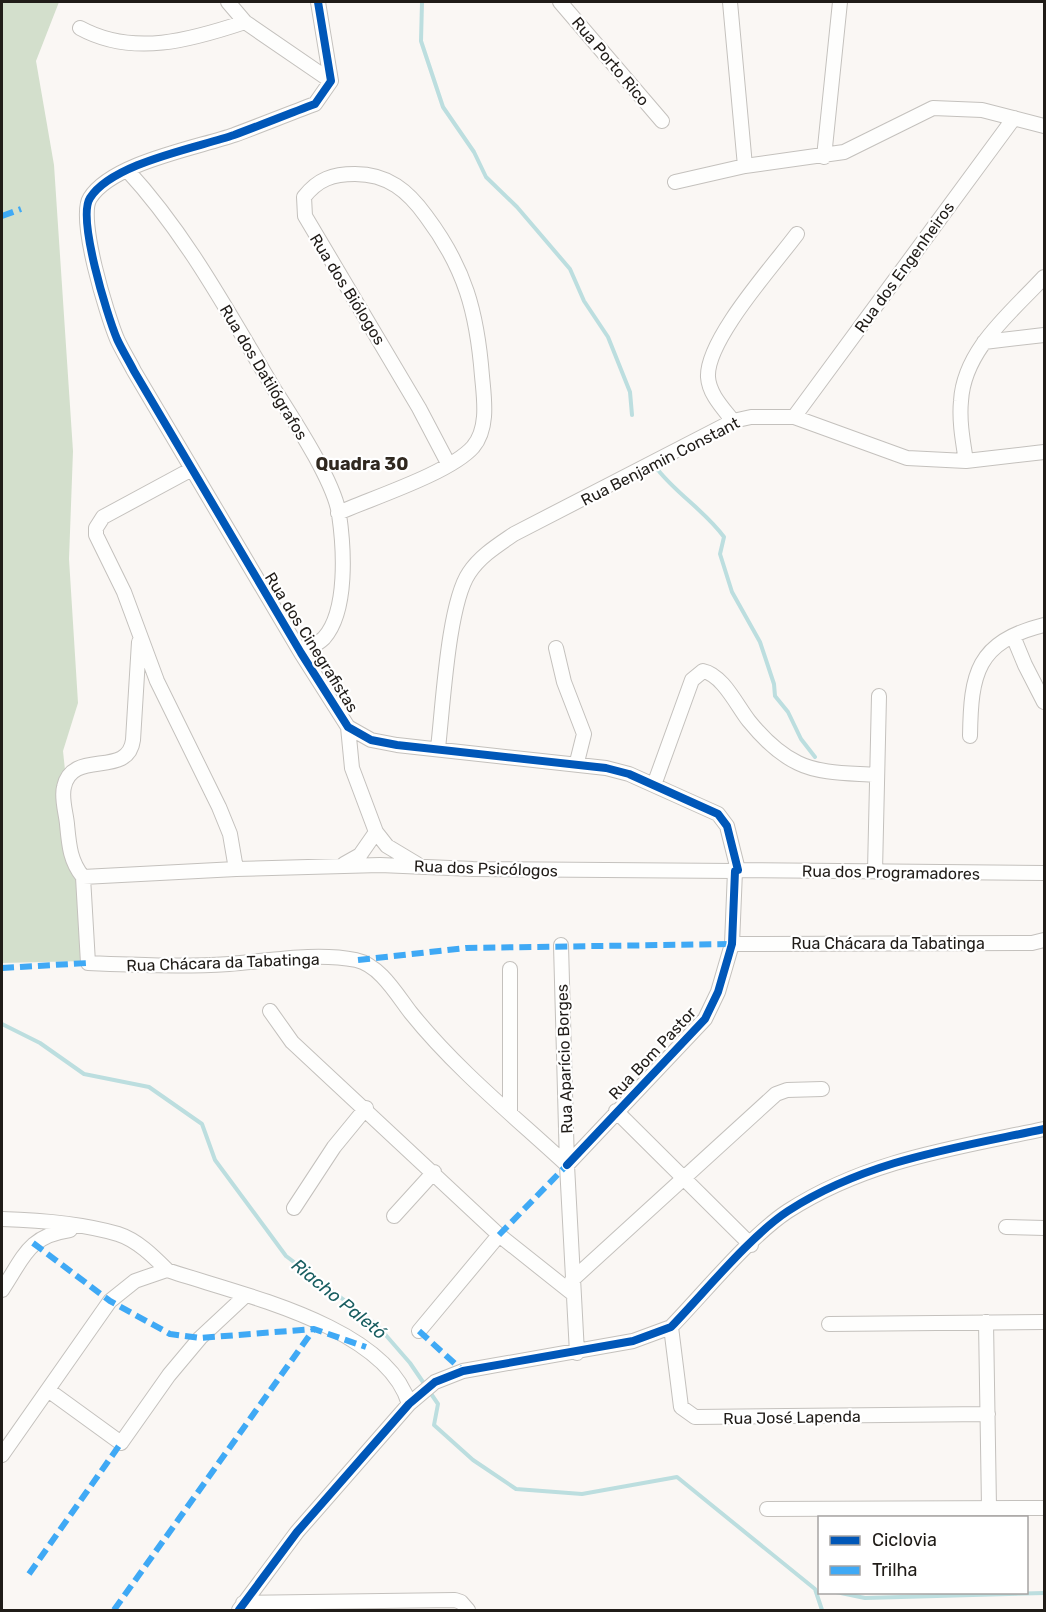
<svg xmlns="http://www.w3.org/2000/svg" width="1046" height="1612" font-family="Rubik,sans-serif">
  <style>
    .forest { fill: #d3dfcc }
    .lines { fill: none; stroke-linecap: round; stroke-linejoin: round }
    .stream { stroke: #bcdedf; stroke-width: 4 }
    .street-casing { stroke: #c4c1bd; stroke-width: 16 }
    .street { stroke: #fefefd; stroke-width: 14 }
    .quiet { stroke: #3fa9f5; stroke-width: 6; stroke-dasharray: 12 6; stroke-linecap: butt }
    .cycleway-casing { stroke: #fff; stroke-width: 11 }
    .cycleway { stroke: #0057b8; stroke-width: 8 }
    .labels { text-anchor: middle; stroke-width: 4.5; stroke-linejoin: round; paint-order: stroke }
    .street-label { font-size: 16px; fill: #201c18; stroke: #fff }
    .neighbourhood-label { font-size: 18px; font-weight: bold; fill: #30281f; stroke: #fff }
    .water-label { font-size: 18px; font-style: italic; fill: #195e61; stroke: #fff }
  </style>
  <rect width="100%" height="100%" fill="#faf7f4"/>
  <path class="forest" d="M 2,2 L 59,2 L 36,61 L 54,165 L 73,451 L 69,559 L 78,703 L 63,751 L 85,961 L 2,963 Z"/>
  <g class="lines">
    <path class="stream" d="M 422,2 L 421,41 L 443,107 L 474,152 L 486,177 L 517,207 L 570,269 L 584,301 L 608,337 L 630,392 L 632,415
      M 658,470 C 678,495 705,511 724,537 L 720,554 L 732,592 L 760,642 L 774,684 L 775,696 L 788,712 L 801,739 L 815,757
      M 2,1024 L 40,1043 L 84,1074 L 149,1087 L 202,1124 L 215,1160 L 286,1256 L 377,1325 L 410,1363 L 438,1404 L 434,1425 L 473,1460 L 516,1489 L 582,1494 L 677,1477 L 815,1589 L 822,1610
      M 836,1592 L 865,1598 L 1044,1593"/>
    <defs>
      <path id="street" d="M 228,2 L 245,22 L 331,81
        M 318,2 L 331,81 L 315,104 C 288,114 261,125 234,135 C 196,148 112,163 90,198 C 77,218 107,315 117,339 C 122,350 129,361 134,371 L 301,653 L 348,727 L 371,740 L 397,745 L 606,768 L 629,774 L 718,814 L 727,826 L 738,870 L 735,871 L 732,944 L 718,992 L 705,1019 L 567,1165
        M 560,2 L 662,121
        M 730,2 L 745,166
        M 80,28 C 133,57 191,40 245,22
        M 824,157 L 840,2
        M 127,170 C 187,235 229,314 274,389 C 293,419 334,481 339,514 C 344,548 348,611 324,638 C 318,644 308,649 301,653
        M 675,182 L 745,166 L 844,152 L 933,108 L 982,110 L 1044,126
        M 984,342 L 1044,335
        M 794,417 L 1014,118
        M 733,421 C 723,408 709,394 708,377 C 706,340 774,265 797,234
        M 966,461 C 963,442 959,421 961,401 C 964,349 1012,312 1044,277
        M 192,469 L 103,517 L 96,528 L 96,535 L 124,592 L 157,681 L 219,807 L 230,834 L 236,869 L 380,865 L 473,869 L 735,871
        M 338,513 C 372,498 450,473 473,447 C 489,428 484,398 482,376 C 477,312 465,268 426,216 C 408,191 388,174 355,174 C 333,174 318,179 304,197 L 305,216 L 419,408 L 449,465
        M 1013,636 L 1025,665 L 1044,702
        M 139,642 L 133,740 C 128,779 72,748 64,787 C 61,798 66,813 67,824 C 69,845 70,861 83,877 L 236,869
        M 556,648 L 564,682 L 584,734 L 577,762
        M 970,736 C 971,674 976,642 1044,625
        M 438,748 C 443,706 448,604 469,573 C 480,556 498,545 514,534 L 733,421 L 751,417 L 794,417 L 907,458 L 966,461 L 1044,452
        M 654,785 L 692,680 L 703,671 C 723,675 737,706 749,721 C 762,737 779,754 798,763 C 820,774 852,773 876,775
        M 376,832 L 387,846 L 417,864
        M 344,864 L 360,855 L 376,832 L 352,768 L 348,727
        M 738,870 L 1044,873
        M 875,871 L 879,696
        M 83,877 L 88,963 C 135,965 182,967 229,964 C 269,961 315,952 356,960 C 380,965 397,995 411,1013 C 456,1069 514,1116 567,1165
        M 732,944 L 1032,943 L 1044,940
        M 561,945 L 567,1165 L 577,1353
        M 510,969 L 510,1112
        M 270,1011 L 292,1042 L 499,1235 L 572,1293
        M 616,1111 L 751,1245
        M 294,1208 L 334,1147 L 366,1108
        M 394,1216 L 434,1172
        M 2,1219 C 37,1220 84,1224 118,1234 C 137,1240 153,1256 167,1270 C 237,1294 386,1325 409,1404
        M 1006,1227 L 1044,1228
        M 572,1280 L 776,1094 L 787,1090 L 822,1089
        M 2,1290 C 24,1257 28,1236 70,1230
        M 986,1322 L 989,1507
        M 829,1324 L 1044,1322
        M 671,1327 L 681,1407 L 695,1417 L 988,1414
        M 419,1331 L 499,1235
        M 48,1390 L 121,1443 L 169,1375 L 200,1338 L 245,1296
        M 2,1455 L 110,1301 L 135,1281 L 167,1270
        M 767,1509 L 1044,1508
        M 243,1603 L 455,1600 L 461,1602 L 468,1610
        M 239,1610 L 297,1532 L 409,1404 L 435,1382 L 463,1371 L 633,1341 L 671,1327 C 704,1293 750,1236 788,1211 C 867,1160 955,1148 1044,1129"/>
    </defs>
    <use href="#street" class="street-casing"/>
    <use href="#street" class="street"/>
    <path class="quiet" d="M 2,216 L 21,209
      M 358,960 L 466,948 L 732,944
      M 2,968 L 88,963
      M 499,1235 L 567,1165
      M 33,1243 L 110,1301 L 170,1334 L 200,1338 L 314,1329 L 366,1347
      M 419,1331 L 463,1371
      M 29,1574 L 121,1443
      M 114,1610 L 314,1329"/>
    <defs>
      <path id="cycleway" d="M 318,2 L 331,81 L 315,104 C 288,114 261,125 234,135 C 196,148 112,163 90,198 C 77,218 107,315 117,339 C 122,350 129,361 134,371 L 301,653 L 348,727 L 371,740 L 397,745 L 606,768 L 629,774 L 718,814 L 727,826 L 738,870 L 735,871 L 732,944 L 718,992 L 705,1019 L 567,1165
        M 239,1610 L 297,1532 L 409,1404 L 435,1382 L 463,1371 L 633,1341 L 671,1327 C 704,1293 750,1236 788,1211 C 867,1160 955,1148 1044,1129"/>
    </defs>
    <use href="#cycleway" class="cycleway-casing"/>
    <use href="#cycleway" class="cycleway"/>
  </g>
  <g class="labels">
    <g class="street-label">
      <text transform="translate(611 61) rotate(50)" y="6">Rua Porto Rico</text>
      <text transform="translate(904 267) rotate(-54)" y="6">Rua dos Engenheiros</text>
      <text transform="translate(348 289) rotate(58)" y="6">Rua dos Biólogos</text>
      <text transform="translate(264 372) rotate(59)" y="6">Rua dos Datilógrafos</text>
      <text transform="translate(660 461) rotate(-27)" y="6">Rua Benjamin Constant</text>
      <text transform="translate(312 642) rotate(58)" y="6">Rua dos Cinegrafistas</text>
      <text transform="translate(486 868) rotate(2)" y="6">Rua dos Psicólogos</text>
      <text transform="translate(891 872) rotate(1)" y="6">Rua dos Programadores</text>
      <text x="888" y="949">Rua Chácara da Tabatinga</text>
      <text transform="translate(223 962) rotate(-2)" y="6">Rua Chácara da Tabatinga</text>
      <text transform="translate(652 1053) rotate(-47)" y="6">Rua Bom Pastor</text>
      <text transform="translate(564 1059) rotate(-92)" y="6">Rua Aparício Borges</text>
      <text transform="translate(792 1417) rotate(-1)" y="6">Rua José Lapenda</text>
    </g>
    <g class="neighbourhood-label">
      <text x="362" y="470">Quadra 30</text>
    </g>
    <g class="water-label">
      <text transform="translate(339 1299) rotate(39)" y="6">Riacho Paletó</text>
    </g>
  </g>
  <rect width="1046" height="1612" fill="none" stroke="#201c18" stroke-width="6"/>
  <rect x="818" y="1516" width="210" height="78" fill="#ffffff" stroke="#a6a4a3" stroke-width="1.5"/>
  <rect x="830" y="1536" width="30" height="9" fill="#0057b8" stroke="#a6a4a3" stroke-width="1.5"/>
  <text x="872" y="1546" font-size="18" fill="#201c18">Ciclovia</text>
  <rect x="830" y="1566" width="30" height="9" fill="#3fa9f5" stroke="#a6a4a3" stroke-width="1.5"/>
  <text x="872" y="1576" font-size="18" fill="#201c18">Trilha</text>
</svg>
